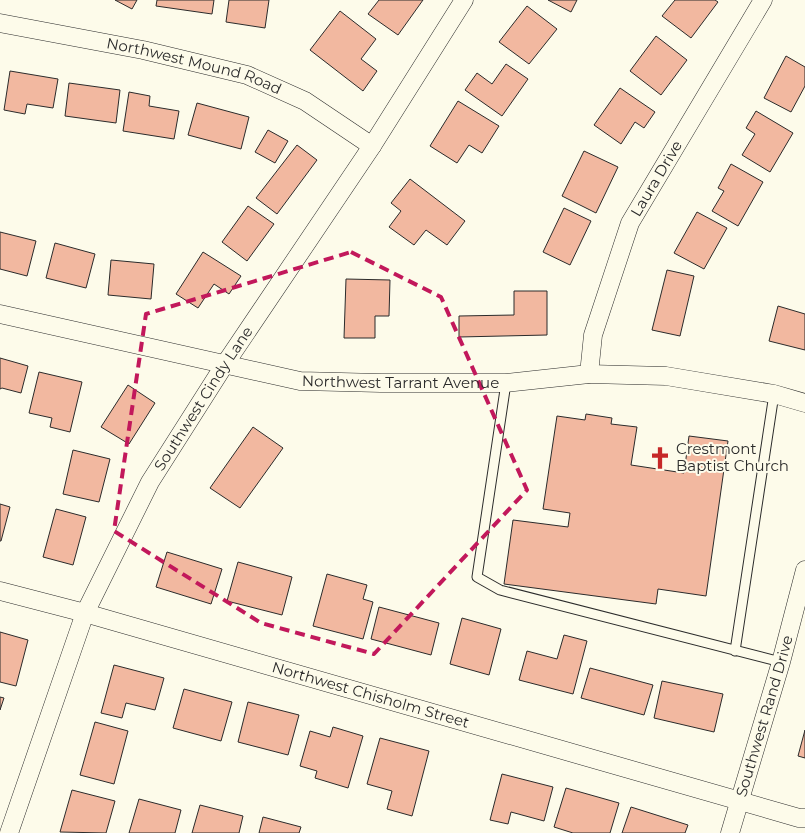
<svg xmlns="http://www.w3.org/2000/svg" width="805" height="833" font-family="Montserrat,sans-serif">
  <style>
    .building { fill: #f2b8a0; stroke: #2b2b2b }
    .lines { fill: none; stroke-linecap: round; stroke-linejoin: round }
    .lane-casing { stroke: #2b2b2b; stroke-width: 11 }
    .street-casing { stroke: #2b2b2b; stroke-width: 19 }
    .lane { stroke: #fdfbea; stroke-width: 9 }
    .street { stroke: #fdfbea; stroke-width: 18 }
    .marked { fill: none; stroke: #c2185b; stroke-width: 4; stroke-dasharray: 10 6; stroke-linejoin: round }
    .labels { text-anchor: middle; stroke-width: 4; stroke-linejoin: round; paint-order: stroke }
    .street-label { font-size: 15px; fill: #2b2b2b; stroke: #fdfbea }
    .poi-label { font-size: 15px; fill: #2b2b2b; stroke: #fdfbea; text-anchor: start }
  </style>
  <rect width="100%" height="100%" fill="#fdfbea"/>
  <path class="building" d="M 115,0 L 137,0 L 132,9 Z
    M 157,0 L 214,0 L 212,14 L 156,6 Z
    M 229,0 L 269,0 L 265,28 L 226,22 Z
    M 379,0 L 423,0 L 398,35 L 368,14 Z
    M 548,0 L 577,0 L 571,12 Z
    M 675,0 L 715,0 L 718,2 L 691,38 L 662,16 Z
    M 527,6 L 557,29 L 529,64 L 499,42 Z
    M 340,11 L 376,39 L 361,59 L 377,71 L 363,91 L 310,50 Z
    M 656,36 L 687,60 L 661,95 L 630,71 Z
    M 786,56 L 805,67 L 805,86 L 791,112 L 764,98 Z
    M 506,64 L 528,79 L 502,116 L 465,90 L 477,73 L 492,84 Z
    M 10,71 L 58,79 L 53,108 L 27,104 L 25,114 L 4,110 Z
    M 69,83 L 120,90 L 116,123 L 65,116 Z
    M 620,88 L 655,112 L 644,128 L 635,122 L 621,144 L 594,125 Z
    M 129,92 L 150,96 L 149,106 L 179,111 L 174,139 L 123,131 Z
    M 458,101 L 499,126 L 482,153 L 469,145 L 457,163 L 430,146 Z
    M 197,103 L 249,117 L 241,149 L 188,135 Z
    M 756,111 L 793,133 L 770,172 L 742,155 L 755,134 L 746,128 Z
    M 268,130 L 288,141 L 275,163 L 255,152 Z
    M 297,145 L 317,160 L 277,214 L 256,198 Z
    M 584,151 L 618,167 L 596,213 L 562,196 Z
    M 731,164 L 763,182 L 738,226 L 712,211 L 724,191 L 718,188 Z
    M 410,179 L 465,221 L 447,245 L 426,230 L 414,245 L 389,227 L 401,211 L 391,203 Z
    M 248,206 L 274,224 L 247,261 L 222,242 Z
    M 564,208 L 591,221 L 570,265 L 543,252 Z
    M 697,212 L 727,228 L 704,269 L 674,253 Z
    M 0,232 L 36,241 L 27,276 L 0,269 Z
    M 55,243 L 95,254 L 86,288 L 46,278 Z
    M 203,252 L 241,276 L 229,294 L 214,284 L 198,308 L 176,294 Z
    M 111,260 L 154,264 L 151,299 L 108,295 Z
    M 667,270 L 694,276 L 680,336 L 652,330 Z
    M 346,279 L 390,280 L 389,316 L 375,316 L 375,338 L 344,338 Z
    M 514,291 L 547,291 L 547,335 L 459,337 L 459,316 L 514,315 Z
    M 778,306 L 805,314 L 805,350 L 769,341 Z
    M 0,358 L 28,366 L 21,393 L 2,388 L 0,389 Z
    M 39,372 L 82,382 L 70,432 L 50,427 L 52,418 L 29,413 Z
    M 128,385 L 155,403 L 129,444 L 101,427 Z
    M 586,414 L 612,418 L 611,424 L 637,427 L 631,465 L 684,473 L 689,436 L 728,441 L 706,596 L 658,589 L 656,604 L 504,584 L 513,520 L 568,527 L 570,513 L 543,509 L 557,416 L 585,420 Z
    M 253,427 L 283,448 L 240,508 L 210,488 Z
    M 73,450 L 110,459 L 99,502 L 63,494 Z
    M 0,504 L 10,507 L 1,541 L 0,541 Z
    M 56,509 L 86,517 L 73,565 L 43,557 Z
    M 167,552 L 222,569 L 211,604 L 156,587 Z
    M 238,562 L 292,577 L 282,615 L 227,601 Z
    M 327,574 L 367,585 L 363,599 L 373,602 L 363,639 L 313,626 Z
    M 379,607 L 439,623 L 431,655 L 371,639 Z
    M 462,618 L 501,629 L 489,675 L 450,664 Z
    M 0,632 L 28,640 L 16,686 L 0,682 Z
    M 564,635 L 587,641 L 573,694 L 519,680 L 527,651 L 557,659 Z
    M 114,665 L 164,678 L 155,710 L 126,703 L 122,718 L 101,713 Z
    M 590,668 L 653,685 L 644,715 L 581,698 Z
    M 662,681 L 723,694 L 714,732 L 654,718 Z
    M 184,689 L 232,702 L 221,741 L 173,728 Z
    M 0,697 L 4,698 L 0,710 Z
    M 248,702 L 299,715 L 288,755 L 238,742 Z
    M 95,722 L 128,731 L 114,784 L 80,775 Z
    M 333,727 L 363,736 L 348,788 L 315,778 L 317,771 L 300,766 L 310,731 L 330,737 Z
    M 805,730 L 805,758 L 798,756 Z
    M 380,738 L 429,751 L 412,816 L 387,809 L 392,791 L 367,784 Z
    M 502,774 L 553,787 L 544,821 L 511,812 L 508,824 L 490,820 Z
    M 566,788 L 619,803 L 610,833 L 573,833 L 554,827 Z
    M 72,790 L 115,801 L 106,833 L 60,832 Z
    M 139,799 L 181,810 L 175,833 L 129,833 Z
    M 200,805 L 243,816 L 239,833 L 192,833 Z
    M 631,807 L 688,825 L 685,833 L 622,833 Z
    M 263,817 L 301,827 L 299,833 L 259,833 Z"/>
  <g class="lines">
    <defs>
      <path id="lane" d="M 506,383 L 477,577 L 500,590 L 781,662
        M 735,651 L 774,394"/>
      <g id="street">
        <path id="s1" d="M 0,23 L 143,50 L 247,75 L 305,101 L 372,146"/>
        <path id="s2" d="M 0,314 L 300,381 L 381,383 L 506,383 L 589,374 L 666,376 L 774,394 L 805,403"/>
        <path id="s3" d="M 589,374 L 593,335 L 630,223 L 763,0"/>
        <path id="s4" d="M 0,591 L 85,613 L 799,818 L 805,818"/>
        <path id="s5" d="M 9,833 L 85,613 L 150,482 L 225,364 L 372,146 L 464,0"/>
        <path id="s6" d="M 730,833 L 781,662 L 805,570"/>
      </g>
    </defs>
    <use href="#lane" class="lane-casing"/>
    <use href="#street" class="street-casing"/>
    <use href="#lane" class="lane"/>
    <use href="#street" class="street"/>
  </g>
  <path class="marked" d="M 351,252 L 441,297 L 527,490 L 374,654 L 261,623 L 114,531 L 146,314 Z"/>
  <defs>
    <symbol id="church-bare" viewBox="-9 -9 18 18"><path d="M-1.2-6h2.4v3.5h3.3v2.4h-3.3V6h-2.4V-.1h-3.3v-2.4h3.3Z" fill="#c62828" stroke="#fdfbea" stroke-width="2.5" paint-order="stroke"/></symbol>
  </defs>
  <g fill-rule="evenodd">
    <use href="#church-bare" x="644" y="442" width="32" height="32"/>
  </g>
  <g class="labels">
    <g class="street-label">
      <text dy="5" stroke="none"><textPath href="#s1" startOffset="199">Northwest Mound Road</textPath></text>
      <text dy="5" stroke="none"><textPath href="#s3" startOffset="209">Laura Drive</textPath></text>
      <text dy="5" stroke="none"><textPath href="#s2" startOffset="408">Northwest Tarrant Avenue</textPath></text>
      <text dy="5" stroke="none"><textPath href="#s5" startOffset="478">Southwest Cindy Lane</textPath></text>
      <text dy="5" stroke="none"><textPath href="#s4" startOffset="385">Northwest Chisholm Street</textPath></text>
      <text dy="5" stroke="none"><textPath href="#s6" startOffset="122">Southwest Rand Drive</textPath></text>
    </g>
    <g class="poi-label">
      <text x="676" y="454">Crestmont<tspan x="676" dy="17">Baptist Church</tspan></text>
    </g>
  </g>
</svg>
